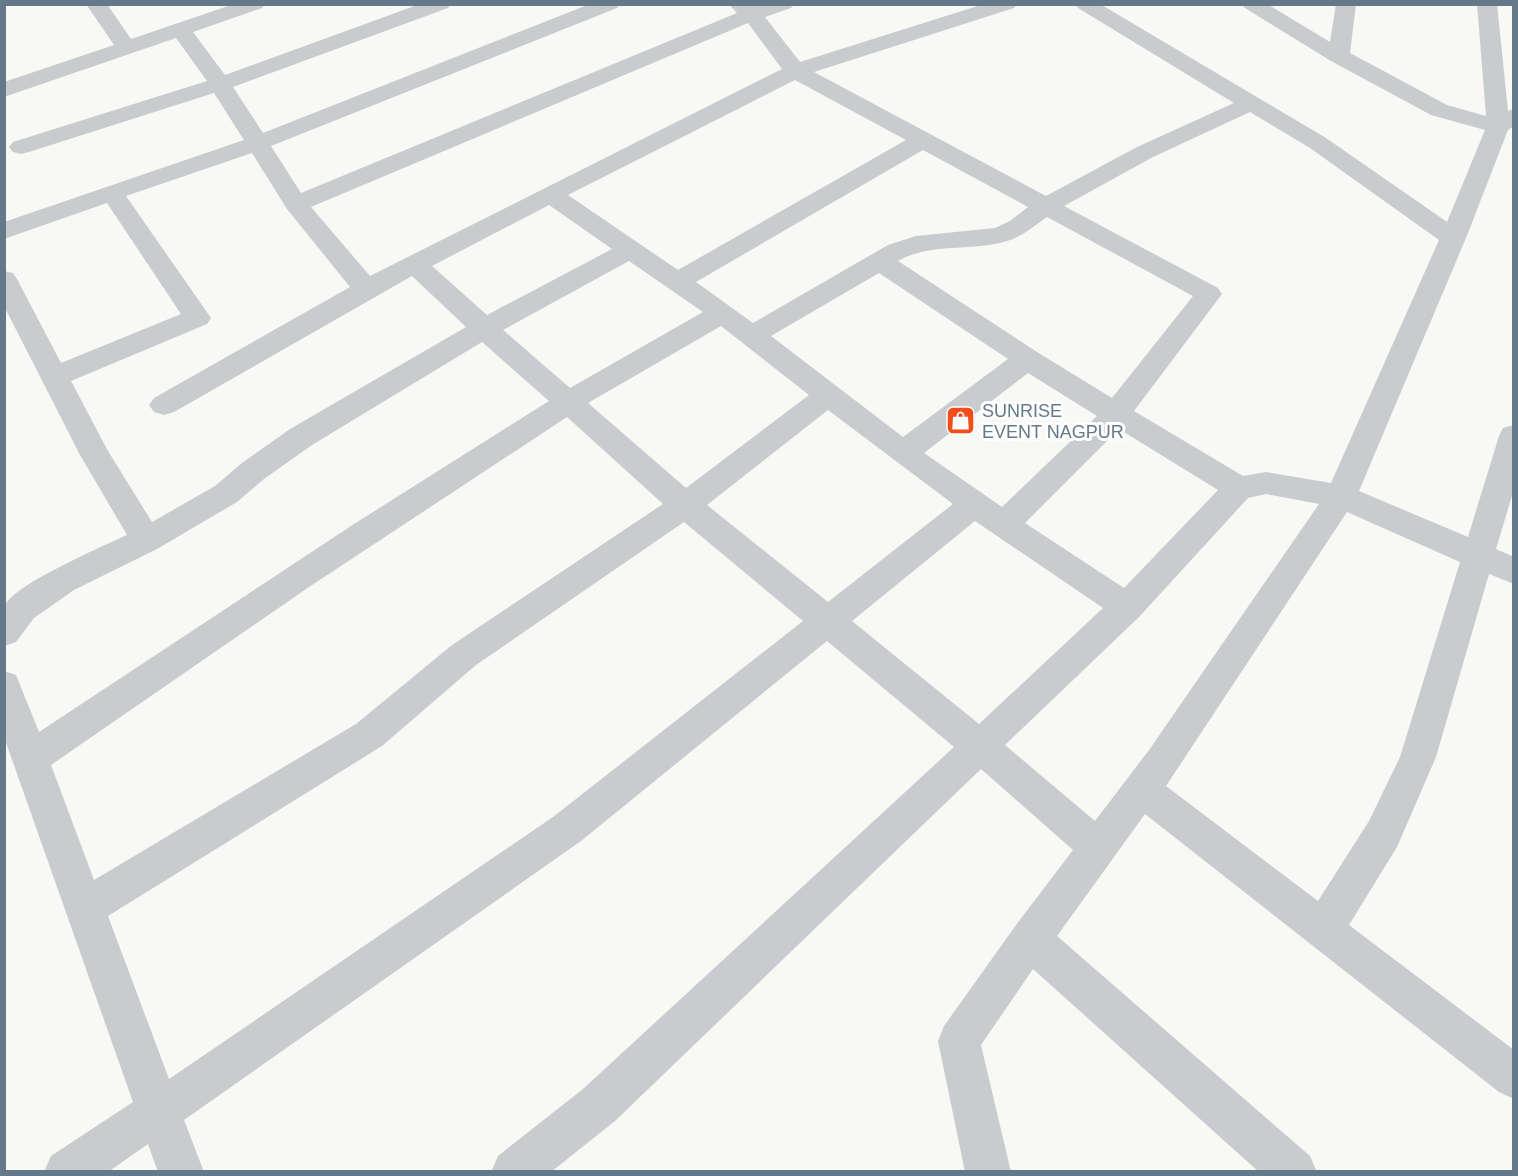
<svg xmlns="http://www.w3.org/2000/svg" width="1518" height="1176" font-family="Arial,sans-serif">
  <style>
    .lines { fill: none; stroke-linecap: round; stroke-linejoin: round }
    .minor { fill: #c8cccf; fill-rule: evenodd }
    .labels { text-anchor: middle; stroke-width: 6; stroke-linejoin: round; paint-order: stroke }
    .poi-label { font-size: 18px; fill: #647989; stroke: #fff; text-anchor: start }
  </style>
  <rect width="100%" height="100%" fill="#f8f8f5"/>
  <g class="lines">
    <path class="minor" d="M 86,4 L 107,4 L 131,39 L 234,4 L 265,4 L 262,8 L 193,32 L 225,75 L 420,4 L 451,4 L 448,8 L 233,87 L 263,133 L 590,4 L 620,4 L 617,8 L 271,146 L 301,193 L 737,13 L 729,4 L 755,6 L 794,4 L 791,8 L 765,17 L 800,62 L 984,4 L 1017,4 L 1014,8 L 814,72 L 1046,196 L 1137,147 L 1234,103 L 1078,8 L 1075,4 L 1100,4 L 1326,138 L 1447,222 L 1485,130 L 1431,115 L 1331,61 L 1245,8 L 1242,4 L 1267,4 L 1330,42 L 1336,4 L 1356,4 L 1350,53 L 1447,105 L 1486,116 L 1477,4 L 1497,4 L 1508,111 L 1514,109 L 1514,126 L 1508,130 L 1466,238 L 1359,491 L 1468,537 L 1499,436 L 1503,428 L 1514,425 L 1514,489 L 1496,549 L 1514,557 L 1514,584 L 1489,574 L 1436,757 L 1397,847 L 1349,925 L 1514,1050 L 1514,1099 L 1499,1092 L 1145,814 L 1057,936 L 1310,1156 L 1317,1172 L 1259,1172 L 1033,969 L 981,1045 L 1011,1172 L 965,1172 L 938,1041 L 944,1026 L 1016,925 L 1073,850 L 981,769 L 615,1121 L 551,1172 L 491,1172 L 498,1156 L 583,1089 L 954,747 L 827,641 L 581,841 L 184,1120 L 204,1172 L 158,1172 L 148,1144 L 108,1172 L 44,1172 L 51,1156 L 133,1102 L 4,737 L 4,671 L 16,675 L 39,732 L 354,524 L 549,401 L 482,342 L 312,445 L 264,479 L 237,502 L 157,549 L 74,590 L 34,618 L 16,642 L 4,646 C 4,634 1,614 6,604 C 16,584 103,546 127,535 L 80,455 L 4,306 L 4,271 L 13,273 L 17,279 L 61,363 L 181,314 L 107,203 L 4,239 L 4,222 L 244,140 L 214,93 L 29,152 L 21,154 L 13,152 L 9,147 L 13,142 L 207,81 L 176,38 L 4,97 L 4,82 L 114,45 ZM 748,23 L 782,69 L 370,276 L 311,207 ZM 795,80 L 906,140 L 678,270 L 568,195 ZM 1250,112 L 1310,148 L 1439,240 L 1331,483 L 1266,472 L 1243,476 L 1134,411 L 1222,294 L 1218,288 L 1064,206 L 1153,157 ZM 923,150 L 1028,207 L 1010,221 L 995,228 L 916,236 L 888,245 L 753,323 L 696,282 ZM 252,153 L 287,209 L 350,287 L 154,398 L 149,405 L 154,412 L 164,415 L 174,412 L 412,276 L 466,327 L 290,429 L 242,463 L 215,486 L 152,522 L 108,451 L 71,381 L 207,324 L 211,318 L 126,196 ZM 549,205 L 612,249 L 487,315 L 432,266 ZM 1047,217 L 1193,296 L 1112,398 L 1037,352 L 898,261 C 931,242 972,252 1007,241 C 1022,237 1034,226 1047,217 ZM 629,261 L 703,312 L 570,388 L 503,330 ZM 879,273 L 1008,359 L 903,437 L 771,336 ZM 721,326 L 809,395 L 686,488 L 588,403 ZM 1028,373 L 1097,416 L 1002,507 L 924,453 ZM 828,410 L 953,504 L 828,602 L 707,505 ZM 567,417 L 663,504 L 452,645 L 356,724 L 94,880 L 51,765 L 309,587 ZM 1119,429 L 1218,490 L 1124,588 L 1025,523 ZM 1266,494 L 1319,504 L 1149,750 L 1095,821 L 1005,745 L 1139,617 L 1248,498 ZM 1347,512 L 1460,562 L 1400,757 L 1369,821 L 1318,901 L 1166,786 ZM 975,521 L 1103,608 L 979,724 L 852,621 ZM 684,522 L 803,621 L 553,817 L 169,1079 L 108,916 L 382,746 L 476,665 Z"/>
  </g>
  <defs>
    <symbol id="shop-square" viewBox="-11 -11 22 22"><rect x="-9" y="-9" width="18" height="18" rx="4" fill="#f44d1a" stroke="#fff"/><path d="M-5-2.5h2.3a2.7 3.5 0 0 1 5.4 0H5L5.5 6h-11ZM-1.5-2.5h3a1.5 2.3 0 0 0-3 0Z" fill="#fff"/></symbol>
  </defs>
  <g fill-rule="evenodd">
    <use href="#shop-square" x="944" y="404" width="33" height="33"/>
  </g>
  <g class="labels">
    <g class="poi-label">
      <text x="982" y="417">SUNRISE<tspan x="982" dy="21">EVENT NAGPUR</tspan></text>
    </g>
  </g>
  <rect width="1518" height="1176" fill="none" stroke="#647989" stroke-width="12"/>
</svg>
